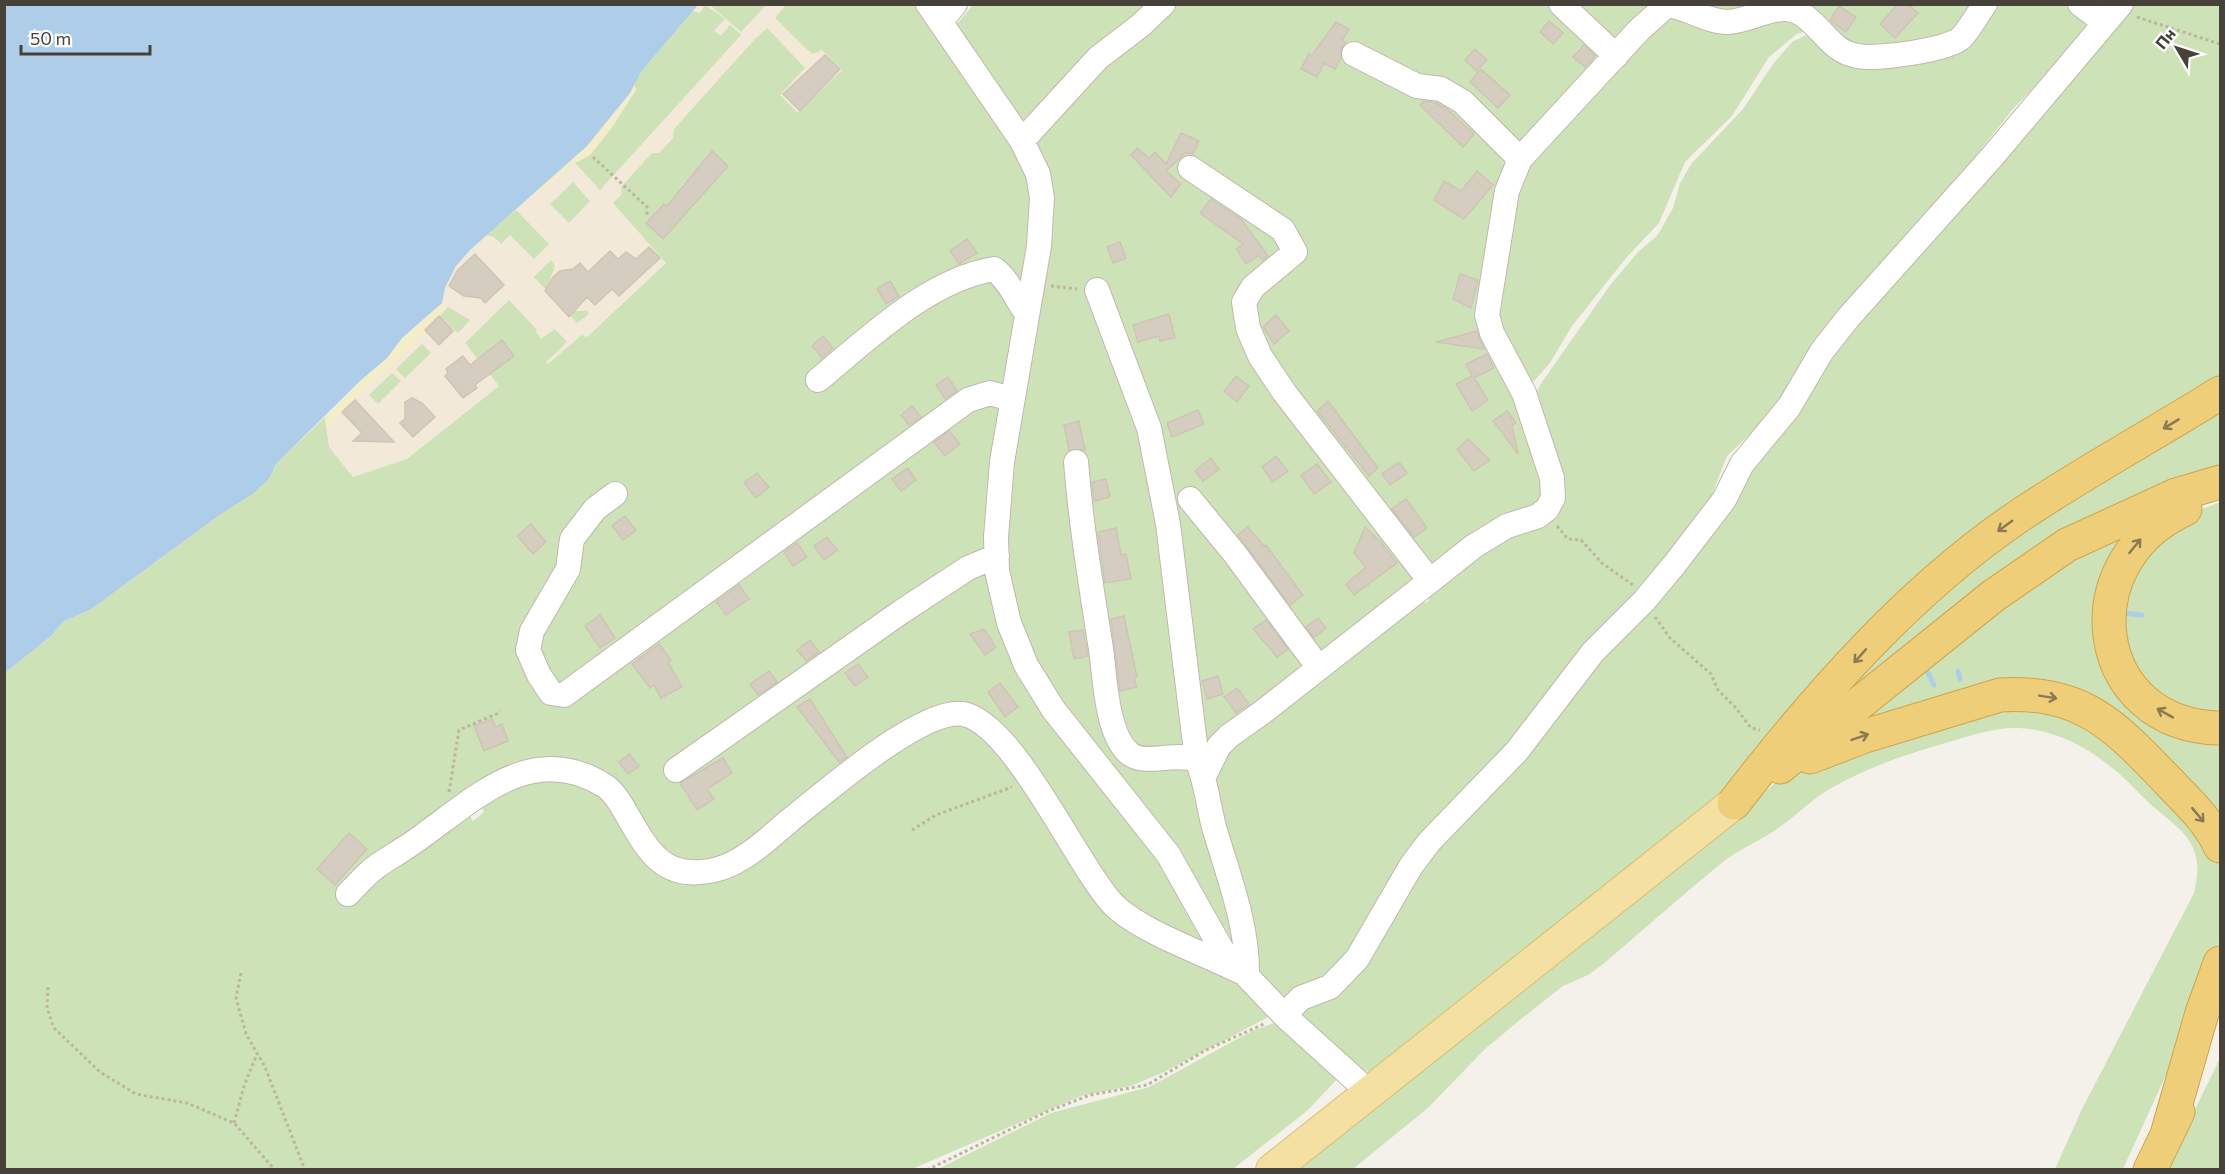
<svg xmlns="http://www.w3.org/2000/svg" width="2225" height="1174" font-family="Commissioner,sans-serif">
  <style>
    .commercial { fill: #f2e9d8 }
    .green { fill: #cde3b7 }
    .sand { fill: #f3edca }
    .water { fill: #adcde9 }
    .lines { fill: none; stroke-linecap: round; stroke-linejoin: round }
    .stream { stroke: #adcde9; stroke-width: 5 }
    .building { fill: #d4cdc0; stroke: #cec5b4; stroke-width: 1.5 }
    .minor-casing { stroke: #beb9ad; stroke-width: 26 }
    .major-casing { stroke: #d7bf74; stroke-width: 34 }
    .highway-casing { stroke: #cda54a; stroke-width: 35 }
    .path { stroke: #beb5a0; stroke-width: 3; stroke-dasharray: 3 3; stroke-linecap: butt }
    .minor { stroke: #fff; stroke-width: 24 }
    .major { stroke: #f4e1a2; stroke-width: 32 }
    .highway { stroke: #efce79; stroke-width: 33 }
    .oneway { stroke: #8a7a53 }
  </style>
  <rect width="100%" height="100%" fill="#f3f1ea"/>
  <path class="commercial" d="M 698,5 L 931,5 L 859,53 L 732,180 L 669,260 L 549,372 L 519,393 L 499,386 L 407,459 L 353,477 L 329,447 L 325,417 L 442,303 L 445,288 L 456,266 L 470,250 L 641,72 Z"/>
  <path class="green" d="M 974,4 L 1982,5 L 1955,39 L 1944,45 L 1876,54 L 1856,53 L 1841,46 L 1825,32 L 1813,29 L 1797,34 L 1769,57 L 1732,116 L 1685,162 L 1659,223 L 1626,258 L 1572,326 L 1550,363 L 1521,396 L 1550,488 C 1546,519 1525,511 1503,522 C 1494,527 1486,533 1478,538 L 1267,704 L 1224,734 L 1215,744 L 1206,765 C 1193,746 1156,753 1135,752 L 1121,734 L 1112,699 L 1105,701 C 1112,731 1114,750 1142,766 L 1163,759 L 1189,760 L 1198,771 L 1207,817 L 1242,948 L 1243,966 C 1204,927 1194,868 1154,829 L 1065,715 L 1054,724 L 1096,770 L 1131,820 L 1163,856 L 1207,934 L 1215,953 L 1175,936 L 1127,910 L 1099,879 L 1069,827 L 1018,757 L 984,718 L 966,712 L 940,710 L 922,717 L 885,742 L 754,844 L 719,865 L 683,868 L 658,858 L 638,824 L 632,799 L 621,790 L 583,770 L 557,762 L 535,761 L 501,774 L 458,800 L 473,821 L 484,812 L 480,804 L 508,786 L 549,777 L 577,780 L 603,792 L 644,853 L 668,873 L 690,878 L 709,875 L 736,865 L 766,846 L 906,736 L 942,720 L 961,718 L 988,736 L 1023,777 L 1065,839 L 1069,855 L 1100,899 L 1157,940 L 1227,968 L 1276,1013 L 1164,1072 L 1131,1086 L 1081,1096 L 912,1169 L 5,1170 L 5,673 L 51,636 L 64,621 L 90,610 L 221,514 L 253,494 L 269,479 L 276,464 L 325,417 L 329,447 L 353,477 L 407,459 L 499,386 L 465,343 L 509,300 L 537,330 L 536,332 L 541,339 L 555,329 L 567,342 L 546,362 L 548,364 L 582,335 L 587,337 L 666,263 L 613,203 L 622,194 L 621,187 L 652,153 L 659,153 L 673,138 L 674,129 L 754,40 L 767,28 L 805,68 L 780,95 L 798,113 L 842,70 L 822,50 L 812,54 L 775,18 L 786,5 L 917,5 L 944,39 Z
    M 705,5 L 725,19 L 714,31 L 721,36 L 730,25 L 741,35 L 600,190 L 575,163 L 590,155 L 613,126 L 636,90 L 634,85 L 641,72 L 693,11 L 700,13 Z
    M 710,5 L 766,5 L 741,32 Z
    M 1988,5 L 2076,5 L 2088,14 L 2087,26 L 2079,41 L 2013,109 L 1763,422 L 1727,456 L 1709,502 L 1634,595 L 1509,745 L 1479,772 L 1428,828 L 1352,950 L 1324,977 L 1287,1003 L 1261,981 L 1212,773 L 1223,748 L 1420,603 L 1428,602 L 1434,583 L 1544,518 L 1535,394 L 1542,382 L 1611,284 L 1639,251 L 1657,236 L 1673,208 L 1680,183 L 1692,163 L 1743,109 L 1773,64 L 1792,42 L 1806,35 L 1821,37 L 1841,54 L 1935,52 Z
    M 2126,5 L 2220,5 L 2220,385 L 2057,485 L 1718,799 L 1375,1072 L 1358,1071 L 1290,1015 L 1398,896 L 1492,782 L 1826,354 Z
    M 573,182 L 590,201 L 569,223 L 550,204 Z
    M 516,210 L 549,244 L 534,259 L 510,235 L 501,244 L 494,237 L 486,235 Z
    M 551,260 L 555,266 L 548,285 C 557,303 567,315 587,310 L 589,314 L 577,323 L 534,277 Z
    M 448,307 L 470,320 L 458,333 L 439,317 Z
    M 422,344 L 431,353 L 405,378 L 396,369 Z
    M 392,373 L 401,381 L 378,404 L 369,395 Z
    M 2220,401 L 2220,473 L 2173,488 L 1826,720 L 1866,660 L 1940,585 Z
    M 2220,502 L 2220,721 L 2148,694 L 2115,616 L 2156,533 L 2192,513 Z
    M 2133,521 L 2111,663 L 2220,734 L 2220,831 L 2078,699 L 1845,734 L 1979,617 Z
    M 2001,701 L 2090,718 L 2219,858 L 2220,863 L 2220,935 L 2217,954 L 2187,1029 L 2123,1169 L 2055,1169 L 2082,1109 L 2194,893 C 2209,834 2171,828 2137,791 C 2107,759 2066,731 2020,728 C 1996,727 1972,735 1949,742 C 1910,753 1871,766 1835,786 C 1814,797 1797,815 1777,829 C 1760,841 1739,849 1723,862 C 1682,895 1642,931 1602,965 L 1588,975 L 1563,986 L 1521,1019 L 1485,1049 L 1429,1107 L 1353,1169 L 1290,1170 L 1778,781 L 1806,766 Z
    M 1282,1020 L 1340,1076 L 1308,1110 L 1233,1169 L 936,1170 L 1051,1113 L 1149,1087 L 1252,1031 Z
    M 2220,1058 L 2220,1169 L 2166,1169 Z"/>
  <path class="sand" d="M 634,85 L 636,89 L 613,126 L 590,155 L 575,163 L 540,193 L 528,197 C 564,160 609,133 634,85 Z
    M 442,303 L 446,308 L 425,329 L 427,332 L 342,412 L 327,430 L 325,417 L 360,381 L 387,358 L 402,338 Z"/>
  <path class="water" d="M 5,4 L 698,4 L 698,5 L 641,72 L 630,93 L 587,146 L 470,250 L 456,266 L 445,288 L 442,303 L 402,338 L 387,358 L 360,381 L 276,464 L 269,479 L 253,494 L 221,514 L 90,610 L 64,621 L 51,636 L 5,673 Z"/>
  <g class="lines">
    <path class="stream" d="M 2121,613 L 2142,615
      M 1924,665 L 1934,685
      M 1958,671 L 1960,679"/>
  </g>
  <path class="building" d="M 1898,4 L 1908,4 L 1918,13 L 1895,38 L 1880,24 Z
    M 1839,6 L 1856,17 L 1846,32 L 1830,20 Z
    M 1549,21 L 1563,33 L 1553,44 L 1540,32 Z
    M 1336,22 L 1349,29 L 1342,40 L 1346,43 L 1341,48 L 1341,58 L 1335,69 L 1324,63 L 1317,77 L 1301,69 L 1309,54 L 1312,55 Z
    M 1584,45 L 1595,56 L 1585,67 L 1573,57 Z
    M 1475,49 L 1487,60 L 1476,71 L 1465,60 Z
    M 825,55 L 840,69 L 800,111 L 783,94 Z
    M 1481,69 L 1510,95 L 1498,108 L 1470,82 Z
    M 1424,101 L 1436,103 L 1447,109 L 1474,134 L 1463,147 L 1420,105 Z
    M 1181,133 L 1199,141 L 1193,154 L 1185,153 L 1166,171 L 1181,184 L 1171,197 L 1131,155 L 1137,148 L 1149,158 L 1155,152 L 1166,164 Z
    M 712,151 L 728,166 L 663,239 L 646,223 L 664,204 L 667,206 Z
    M 1477,171 L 1493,185 L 1464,219 L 1434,200 L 1444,181 L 1461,191 Z
    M 1211,199 L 1241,219 L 1268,256 L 1263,260 L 1258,256 L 1246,264 L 1236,249 L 1243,244 L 1200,213 Z
    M 967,239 L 977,253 L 959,264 L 950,251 Z
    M 1120,242 L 1126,258 L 1113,263 L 1107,247 Z
    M 649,247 L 660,258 L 619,296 L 612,289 L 595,305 L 587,297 L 569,317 L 545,291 L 553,277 L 560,271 L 573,269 L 580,263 L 588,272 L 610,251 L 618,259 L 626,252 L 636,259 Z
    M 475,254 L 504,285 L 485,303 L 481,298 L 464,296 L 449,286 L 457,271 Z
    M 1460,274 L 1478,280 L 1471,308 L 1453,299 Z
    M 890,281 L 899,296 L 886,304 L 877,289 Z
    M 1169,314 L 1175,338 L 1160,341 L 1159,336 L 1138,342 L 1133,325 Z
    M 1276,315 L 1289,331 L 1274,344 L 1263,327 Z
    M 439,316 L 453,331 L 439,345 L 425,330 Z
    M 1477,331 L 1484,349 L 1436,342 Z
    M 823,336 L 833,348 L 822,358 L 812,346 Z
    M 502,340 L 514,356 L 475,385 L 477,388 L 463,398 L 445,376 L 448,373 L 446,369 L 463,356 L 470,365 Z
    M 1487,354 L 1494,368 L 1474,378 L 1488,400 L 1472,411 L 1456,384 L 1472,376 L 1466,364 Z
    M 1236,376 L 1249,386 L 1237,402 L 1224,391 Z
    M 948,377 L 957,391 L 945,399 L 936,385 Z
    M 412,398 L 422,403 L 435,417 L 413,437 L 400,423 L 405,419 L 405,402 Z
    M 355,400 L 394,442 L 353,441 L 362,433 L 342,412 Z
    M 1328,401 L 1378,468 L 1369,476 L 1317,411 Z
    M 912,406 L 921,417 L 909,425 L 901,415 Z
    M 1198,410 L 1204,424 L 1172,437 L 1167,423 Z
    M 1507,411 L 1516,423 L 1512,425 L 1518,454 L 1493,421 Z
    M 1079,421 L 1085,450 L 1069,450 L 1064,425 Z
    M 949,431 L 960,444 L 945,456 L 934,442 Z
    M 1468,439 L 1490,460 L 1474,471 L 1457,449 Z
    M 1276,456 L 1288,471 L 1273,482 L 1262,467 Z
    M 1211,458 L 1219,469 L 1203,481 L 1195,471 Z
    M 1399,462 L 1407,473 L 1390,485 L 1382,474 Z
    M 1317,464 L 1331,482 L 1314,494 L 1301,475 Z
    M 908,468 L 916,480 L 901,491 L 892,479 Z
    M 757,473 L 769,487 L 756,498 L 744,483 Z
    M 1106,479 L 1110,497 L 1094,501 L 1092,482 Z
    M 1406,499 L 1427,528 L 1414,537 L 1392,509 Z
    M 625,516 L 636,530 L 623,540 L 612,526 Z
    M 531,524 L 546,542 L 533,554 L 517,536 Z
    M 1248,527 L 1264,546 L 1266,545 L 1303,595 L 1290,605 L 1238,535 Z
    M 1365,527 L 1381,542 L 1397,563 L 1354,595 L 1346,584 L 1366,567 L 1354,553 Z
    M 1116,528 L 1121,555 L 1126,554 L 1131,579 L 1105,583 L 1098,532 Z
    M 827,537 L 837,550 L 824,560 L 814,546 Z
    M 797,543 L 807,557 L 793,566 L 784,552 Z
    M 739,585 L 749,599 L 726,615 L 716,602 Z
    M 600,615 L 615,638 L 600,648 L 585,626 Z
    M 1124,616 L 1137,677 L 1134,678 L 1137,687 L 1120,691 L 1111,619 Z
    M 1318,618 L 1326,628 L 1314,638 L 1306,627 Z
    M 1266,620 L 1288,649 L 1277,657 L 1253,629 Z
    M 984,629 L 996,647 L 985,655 L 970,634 Z
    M 1083,630 L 1088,656 L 1074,659 L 1069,632 Z
    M 810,640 L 819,652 L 806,661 L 797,650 Z
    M 659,644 L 671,660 L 668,662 L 682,687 L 661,698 L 654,685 L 650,688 L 632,664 Z
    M 858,664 L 868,677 L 855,686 L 845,673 Z
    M 769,671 L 777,682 L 758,695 L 750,684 Z
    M 1218,676 L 1223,694 L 1207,699 L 1202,681 Z
    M 1000,683 L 1018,707 L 1005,717 L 988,692 Z
    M 1237,688 L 1249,704 L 1236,713 L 1224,697 Z
    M 810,699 L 847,757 L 839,762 L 797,707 Z
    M 492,719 L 496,727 L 502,724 L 508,741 L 484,751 L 474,726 Z
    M 629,754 L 639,766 L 628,774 L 619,762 Z
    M 723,758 L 732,773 L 707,789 L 714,799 L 697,810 L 680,783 Z
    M 349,833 L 367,849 L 335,885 L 317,869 Z"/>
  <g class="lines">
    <defs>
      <path id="minor" d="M 928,4 L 1022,141 L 1038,174 L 1042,198 L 1039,246 L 1002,462 L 996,537 L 997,571 L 1009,623 L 1026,665 L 1053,709 L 1168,854 L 1222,950 L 1284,1015 L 1370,1093
        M 1561,4 L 1616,56
        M 2080,4 L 2105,23
        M 941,21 L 955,4
        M 1354,54 L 1417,86 L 1441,89 L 1463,102 L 1520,159
        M 1022,141 L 1098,58 L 1141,25 L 1163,4
        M 1190,168 L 1283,230 L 1295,252 L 1253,287 L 1244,302 L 1248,328 L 1260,356 L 1284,392 L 1430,581 L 1260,714 L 1229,736 L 1219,746 L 1204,776
        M 818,380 C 869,338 928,280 994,269 C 1009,280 1016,299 1027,314
        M 1076,462 C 1081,525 1091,586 1101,649 C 1105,676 1106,735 1130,754 C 1146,766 1175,751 1197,760
        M 615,494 L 595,509 L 572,539 L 568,569 L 532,631 L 528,650 L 539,675 L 551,693 L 564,695 L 968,400 L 990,393 L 1011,399
        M 1190,499 L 1235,554 L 1319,668
        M 1430,581 L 1474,546 L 1507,526 L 1538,516 L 1547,509 L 1553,498 L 1552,478 L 1524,393 L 1492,333 L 1487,315 L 1507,191 L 1520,159 L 1639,30 L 1667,5 C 1688,7 1706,22 1728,22 C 1748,21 1767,8 1786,9 C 1808,10 1821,35 1837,47 C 1842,51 1851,55 1858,56 C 1876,60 1948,50 1961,38 C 1970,29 1977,15 1985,4
        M 676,770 L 901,612 L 968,568 L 997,556
        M 348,894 C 357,885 366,874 377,866 C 393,855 410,846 425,834 C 479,795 535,741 605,786 C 613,791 621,804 626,813 C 649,853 665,883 718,869 C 744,862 769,838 789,821 C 822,795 922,707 963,714 C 1013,723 1076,863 1111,902 C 1138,932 1210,955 1247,975 C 1248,925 1228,875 1214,827 C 1208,804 1206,781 1197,760 L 1168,524 L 1149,428 L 1097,290
        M 1284,1015 L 1301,998 L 1330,987 L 1357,959 L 1411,866 L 1429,842 L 1517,751 L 1593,652 L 1644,601 L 1674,565 L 1724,500 L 1742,464 L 1789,407 L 1822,351 L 1848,318 L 1992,157 L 2121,4"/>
      <path id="major" d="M 1272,1170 L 1734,803"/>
      <path id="highway" d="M 2185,509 C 2069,562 2090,726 2220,728
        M 1810,757 L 1865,736 L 2000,695 C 2083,690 2115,726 2168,781 C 2187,801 2209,821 2220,846
        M 1780,767 L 1993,596 L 2067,545 L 2176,495 L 2220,482
        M 1734,803 C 1815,698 1911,588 2022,514 C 2086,471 2155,434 2220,393
        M 2168,1131 L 2202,1013 L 2220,963
        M 2150,1170 L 2178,1112"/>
    </defs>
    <use href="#minor" class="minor-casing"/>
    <use href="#major" class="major-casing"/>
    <use href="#highway" class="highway-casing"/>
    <path class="path" d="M 2137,17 L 2220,44
      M 593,157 L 647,207 L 647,215
      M 1051,286 L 1077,289
      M 1557,526 L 1568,539 L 1581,540 L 1602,563 L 1633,585
      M 1655,617 L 1670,638 L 1711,674 L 1718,690 L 1735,707 L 1751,728 L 1760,730
      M 449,792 L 459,730 L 501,712
      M 912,830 L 936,815 L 1012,787
      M 241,973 L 236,998 L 246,1034 L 265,1067 L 305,1170
      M 48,987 L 47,1008 L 54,1028 L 100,1072 L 136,1094 L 187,1103 L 234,1123 L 275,1170
      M 234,1123 L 244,1086 L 257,1054
      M 927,1170 L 1046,1112 L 1090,1095 L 1147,1085 L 1206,1050 L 1266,1023"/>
    <use href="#minor" class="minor"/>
    <use href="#major" class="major"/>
    <use href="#highway" class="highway"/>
  </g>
  <defs><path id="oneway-shaft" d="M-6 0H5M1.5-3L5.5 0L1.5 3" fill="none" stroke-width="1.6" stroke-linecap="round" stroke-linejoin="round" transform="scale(1.5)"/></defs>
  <g class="oneway">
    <use href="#oneway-shaft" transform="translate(2171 424) rotate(149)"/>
    <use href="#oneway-shaft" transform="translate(2005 526) rotate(144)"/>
    <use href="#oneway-shaft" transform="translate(2135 546) rotate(-51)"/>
    <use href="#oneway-shaft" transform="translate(1860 656) rotate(132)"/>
    <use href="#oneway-shaft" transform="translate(2048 697) rotate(9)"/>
    <use href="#oneway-shaft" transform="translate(2165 713) rotate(-151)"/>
    <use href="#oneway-shaft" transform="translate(1860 737) rotate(-19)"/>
    <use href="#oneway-shaft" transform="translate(2198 815) rotate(50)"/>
  </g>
  <rect width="2225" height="1174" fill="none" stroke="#464239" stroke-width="12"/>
  <g transform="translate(2177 48) rotate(309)" stroke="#ffffff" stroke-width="4.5" paint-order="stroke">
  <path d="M0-4.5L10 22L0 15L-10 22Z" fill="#464239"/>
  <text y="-9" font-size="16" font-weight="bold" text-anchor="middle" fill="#464239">Пн</text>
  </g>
  <path d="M21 45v9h129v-9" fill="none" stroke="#464239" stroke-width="3"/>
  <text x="30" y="45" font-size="18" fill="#464239" stroke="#ffffff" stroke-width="4.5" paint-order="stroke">50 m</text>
</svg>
